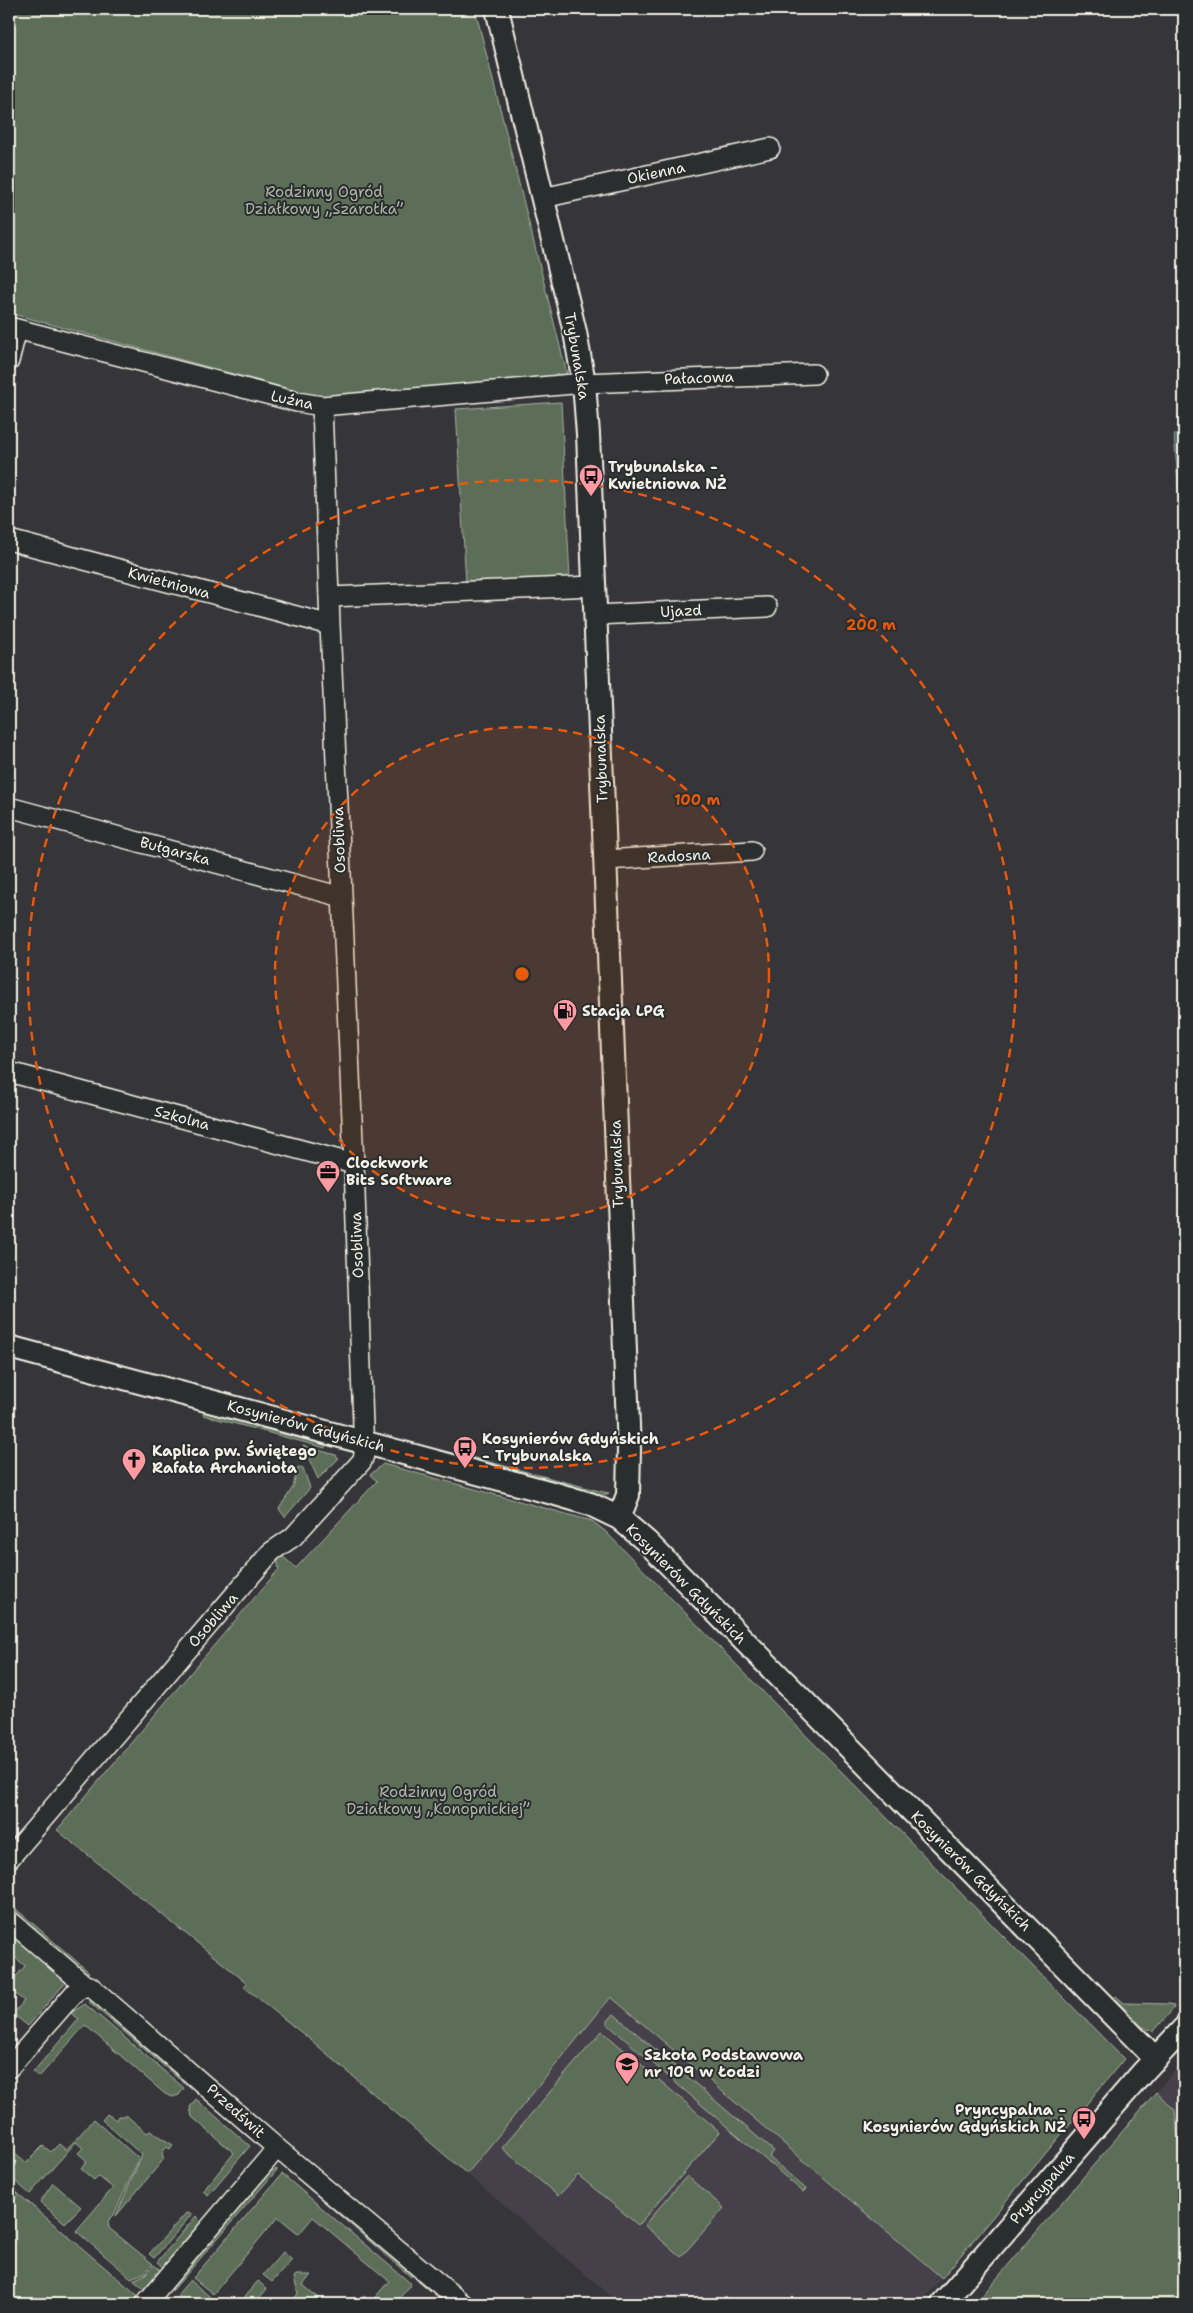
<svg xmlns="http://www.w3.org/2000/svg" width="1193" height="2313" font-family="'Shantell Sans',sans-serif">
  <style>
    .built { fill: #444048 }
    .green { fill: #5b6e59; stroke: #a8b0a0 }
    .water { fill: #4b696d; stroke: #8f9f9e }
    .lines { fill: none; stroke-linecap: round; stroke-linejoin: round }
    .shore { stroke: #b0bbb7; stroke-width: 1 }
    .minor-casing { stroke: #f4f1e8; stroke-width: 22 }
    .tertiary-casing { stroke: #f4f1e8; stroke-width: 26 }
    .minor { stroke: #2a2d2e; stroke-width: 19 }
    .tertiary { stroke: #2a2d2e; stroke-width: 22 }
    .ring { fill: none; stroke: #e8590c; stroke-width: 2.5; stroke-dasharray: 9 6 }
    .labels { text-anchor: middle; stroke-width: 4; stroke-linejoin: round; paint-order: stroke }
    .street-label { font-size: 15px; fill: #f4f1e8; stroke: #2a2d2e }
    .park-label { font-size: 15px; fill: #afb6a8; stroke: #2a2d2e }
    .poi-label { font-size: 15px; font-weight: bold; fill: #f4f1e8; stroke: #2a2d2e; text-anchor: start }
    .centre { fill: #e8590c; stroke: #2a2d2e; stroke-width: 2.5 }
    .ring-label { font-size: 15px; text-anchor: middle; font-weight: bold; fill: #e8590c; stroke: #2a2d2e; stroke-width: 4; stroke-linejoin: round; paint-order: stroke }
  </style>
  <rect width="100%" height="100%" fill="#36363a"/>
  <filter id="ink" filterUnits="userSpaceOnUse"><feTurbulence type="fractalNoise" baseFrequency=".02" numOctaves="2"/><feDisplacementMap in="SourceGraphic" scale="10" xChannelSelector="R" yChannelSelector="G"/><feConvolveMatrix kernelMatrix="1 2 1 2 8 2 1 2 1" color-interpolation-filters="sRGB"/></filter>
  <g filter="url(#ink)">
    <path class="built" d="M 611,1997 L 942,2278 L 920,2304 L 620,2304 L 467,2174 Z
      M 1184,2060 L 1184,2192 L 1175,2110 L 1156,2092 Z"/>
    <path class="green" d="M 9,9 L 475,9 L 568,378 L 322,398 L 9,313 Z
      M 561,402 L 570,579 L 466,584 L 456,409 Z
      M 204,1408 L 326,1441 L 325,1448 L 203,1415 Z
      M 303,1446 L 336,1455 L 338,1459 L 318,1479 Z
      M 467,1456 L 603,1492 L 609,1493 L 601,1496 L 466,1459 Z
      M 383,1464 L 592,1521 L 605,1531 L 1124,2059 L 942,2278 L 611,1997 L 467,2174 L 312,2041 L 244,1987 L 247,1983 L 57,1830 L 279,1569 L 276,1555 L 281,1555 L 296,1568 L 377,1481 L 370,1475 Z
      M 298,1467 L 303,1468 L 310,1488 L 285,1517 L 279,1509 L 293,1487 Z
      M 9,1903 L 89,1972 L 85,1973 L 9,1916 Z
      M 9,1931 L 66,1982 L 28,2026 L 13,2014 L 24,2001 L 9,1989 L 9,1985 L 25,1966 L 9,1952 Z
      M 1116,1996 L 1124,2003 L 1170,2004 L 1173,2005 L 1174,2008 L 1154,2031 C 1136,2027 1123,2013 1110,2001 Z
      M 92,2000 L 97,2002 L 186,2080 L 186,2085 L 88,2001 Z
      M 85,2004 L 184,2088 L 179,2095 L 173,2097 L 165,2094 L 85,2025 L 39,2077 L 33,2072 L 79,2019 L 71,2013 Z
      M 614,2014 L 774,2151 L 769,2157 L 806,2189 L 803,2192 L 606,2023 Z
      M 602,2031 L 720,2132 L 638,2225 L 578,2175 L 558,2196 L 502,2148 Z
      M 1156,2092 L 1175,2110 L 1184,2192 L 1184,2304 L 975,2304 Z
      M 196,2099 L 250,2146 L 208,2195 L 203,2191 L 234,2153 L 192,2117 L 190,2107 Z
      M 107,2114 L 116,2120 L 118,2116 L 127,2116 L 147,2133 L 150,2131 L 173,2145 L 170,2149 L 166,2147 L 162,2154 L 164,2159 L 116,2216 L 142,2155 L 102,2120 Z
      M 94,2119 L 139,2159 L 114,2215 L 108,2221 L 109,2228 L 153,2264 L 144,2273 L 131,2278 L 76,2231 L 113,2188 L 98,2176 L 94,2180 L 81,2169 L 87,2161 L 78,2153 L 83,2148 L 76,2142 L 30,2194 L 9,2176 L 9,2149 L 26,2163 L 43,2146 L 51,2152 L 59,2144 L 66,2150 Z
      M 285,2168 L 293,2170 L 412,2271 L 411,2277 Z
      M 277,2169 L 277,2170 L 172,2291 L 173,2285 L 267,2173 Z
      M 282,2174 L 409,2282 L 410,2286 L 394,2304 L 358,2303 L 364,2296 L 371,2302 L 389,2281 L 313,2217 L 299,2234 L 278,2217 L 213,2294 L 193,2278 Z
      M 687,2176 L 724,2208 L 681,2257 L 644,2225 Z
      M 53,2183 L 81,2207 L 65,2223 L 40,2202 Z
      M 9,2186 L 142,2299 L 138,2304 L 9,2304 Z
      M 186,2213 L 192,2214 L 154,2258 L 149,2254 Z
      M 196,2216 L 201,2223 L 201,2230 L 166,2270 L 157,2262 Z
      M 283,2252 L 292,2260 L 272,2282 L 263,2275 Z
      M 154,2265 L 164,2273 L 148,2292 L 133,2280 L 144,2275 Z
      M 296,2275 L 311,2275 L 303,2285 L 326,2304 L 289,2304 L 298,2294 L 294,2277 Z
      M 190,2280 L 210,2297 L 203,2304 L 188,2304 L 177,2295 Z
      M 258,2281 L 267,2289 L 254,2304 L 238,2304 Z"/>
    <path class="water" d="M 1184,434 L 1184,505 L 1180,506 L 1174,435 Z"/>
    <g class="lines">
      <path class="shore" d="M 1184,439 L 1180,442 L 1184,495"/>
      <defs>
        <path id="minor" d="M 543,198 L 770,148
          M 9,327 L 297,402 L 322,406 L 584,383 L 814,374
          M 9,361 L 17,329
          M 9,540 L 330,625
          M 330,597 L 594,586
          M 595,615 L 767,607
          M 9,807 L 342,897
          M 605,860 L 752,851
          M 9,1072 L 354,1164
          M 9,1859 L 271,1552 L 293,1537 L 362,1461 L 364,1455 L 354,1164 L 330,625 L 322,406
          M 9,1920 L 86,1986 L 90,1986 L 277,2148 L 463,2304
          M 9,2068 L 76,1991 L 86,1986
          M 145,2304 L 277,2148"/>
        <path id="tertiary" d="M 497,9 L 575,332 L 584,383 L 588,434 L 629,1450 L 628,1495 L 619,1518
          M 9,1347 L 556,1494 L 590,1504 L 619,1518 L 647,1542 L 1156,2059
          M 942,2304 L 1143,2072 L 1184,2028"/>
      </defs>
      <use href="#minor" class="minor-casing"/>
      <use href="#tertiary" class="tertiary-casing"/>
      <use href="#minor" class="minor"/>
      <use href="#tertiary" class="tertiary"/>
    </g>
  </g>
  <circle cx="522" cy="974" r="247" fill="#e8590c" fill-opacity=".12"/>
  <g class="ring">
    <circle cx="522" cy="974" r="247"/>
    <circle cx="522" cy="974" r="494"/>
  </g>
  <defs>
    <symbol id="bus-pin" viewBox="-11 -11 22 30"><path d="M0 17L-7.5 6A9.5 9.5 0 1 1 7.5 6Z" fill="#ff9aa2" stroke="#2a2d2e"/><path d="M-5-6H5V4H4V6H2V4H-2V6H-4V4H-5ZM-3.5-4V0h7V-4ZM-3.5 1.2v1.5H-2V1.2ZM2 1.2v1.5H3.5V1.2Z" fill="#111"/></symbol>
    <symbol id="fuel-pin" viewBox="-11 -11 22 30"><path d="M0 17L-7.5 6A9.5 9.5 0 1 1 7.5 6Z" fill="#ff9aa2" stroke="#2a2d2e"/><path d="M-5.5-6h7V0h2V4h1.3V-2.5L3-4.5l.8-.8L6-3V5H2.5V1h-1V6h-7ZM-4.2-4.7v3.2H.2V-4.7Z" fill="#111"/></symbol>
    <symbol id="office-pin" viewBox="-11 -11 22 30"><path d="M0 17L-7.5 6A9.5 9.5 0 1 1 7.5 6Z" fill="#ff9aa2" stroke="#2a2d2e"/><path d="M-6-3h4V-5.5h4V-3h4V5H-6ZM-1-4.5V-3h2v-1.5ZM-6 0V1H6V0Z" fill="#111"/></symbol>
    <symbol id="church-pin" viewBox="-11 -11 22 30"><path d="M0 17L-7.5 6A9.5 9.5 0 1 1 7.5 6Z" fill="#ff9aa2" stroke="#2a2d2e"/><path d="M-1.2-6h2.4v3.5h3.3v2.4h-3.3V6h-2.4V-.1h-3.3v-2.4h3.3Z" fill="#111"/></symbol>
    <symbol id="school-pin" viewBox="-11 -11 22 30"><path d="M0 17L-7.5 6A9.5 9.5 0 1 1 7.5 6Z" fill="#ff9aa2" stroke="#2a2d2e"/><path d="M0-5L7-2L0 1L-7-2ZM-4 1L0 2.5L4 1V4Q0 6-4 4Z" fill="#111"/></symbol>
  </defs>
  <g fill-rule="evenodd">
    <use href="#bus-pin" x="577" y="462" width="28" height="38"/>
    <use href="#fuel-pin" x="551" y="997" width="28" height="38"/>
    <use href="#office-pin" x="314" y="1158" width="28" height="38"/>
    <use href="#bus-pin" x="451" y="1434" width="28" height="38"/>
    <use href="#church-pin" x="120" y="1446" width="28" height="38"/>
    <use href="#school-pin" x="613" y="2050" width="28" height="38"/>
    <use href="#bus-pin" x="1070" y="2105" width="28" height="38"/>
  </g>
  <g class="labels">
    <g class="street-label">
      <text transform="translate(656 173) rotate(-12)" y="5">Okienna</text>
      <text transform="translate(577 356) rotate(80)" y="5">Trybunalska</text>
      <text transform="translate(699 378) rotate(-2)" y="5">Pałacowa</text>
      <text transform="translate(292 400) rotate(12)" y="5">Luźna</text>
      <text transform="translate(169 583) rotate(15)" y="5">Kwietniowa</text>
      <text transform="translate(681 611) rotate(-3)" y="5">Ujazd</text>
      <text transform="translate(601 759) rotate(-92)" y="5">Trybunalska</text>
      <text transform="translate(339 840) rotate(-92)" y="5">Osobliwa</text>
      <text transform="translate(175 851) rotate(15)" y="5">Bułgarska</text>
      <text transform="translate(679 856) rotate(-3)" y="5">Radosna</text>
      <text transform="translate(182 1118) rotate(15)" y="5">Szkolna</text>
      <text transform="translate(617 1164) rotate(-92)" y="5">Trybunalska</text>
      <text transform="translate(357 1245) rotate(-92)" y="5">Osobliwa</text>
      <text transform="translate(306 1426) rotate(15)" y="5">Kosynierów Gdyńskich</text>
      <text transform="translate(686 1584) rotate(45)" y="5">Kosynierów Gdyńskich</text>
      <text transform="translate(213 1620) rotate(-49)" y="5">Osobliwa</text>
      <text transform="translate(971 1871) rotate(45)" y="5">Kosynierów Gdyńskich</text>
      <text transform="translate(236 2111) rotate(42)" y="5">Przedświt</text>
      <text transform="translate(1042 2188) rotate(-49)" y="5">Pryncypalna</text>
    </g>
    <g class="park-label">
      <text x="324" y="197">Rodzinny Ogród<tspan x="324" dy="17">Działkowy „Szarotka”</tspan></text>
      <text x="438" y="1797">Rodzinny Ogród<tspan x="438" dy="17">Działkowy „Konopnickiej”</tspan></text>
    </g>
    <g class="poi-label">
      <text x="608" y="472">Trybunalska -<tspan x="608" dy="17">Kwietniowa NŻ</tspan></text>
      <text x="582" y="1016">Stacja LPG</text>
      <text x="346" y="1168">Clockwork<tspan x="346" dy="17">Bits Software</tspan></text>
      <text x="482" y="1444">Kosynierów Gdyńskich<tspan x="482" dy="17">- Trybunalska</tspan></text>
      <text x="152" y="1456">Kaplica pw. Świętego<tspan x="152" dy="17">Rafała Archanioła</tspan></text>
      <text x="644" y="2060">Szkoła Podstawowa<tspan x="644" dy="17">nr 109 w Łodzi</tspan></text>
      <text x="1066" y="2115" text-anchor="end">Pryncypalna -<tspan x="1066" dy="17">Kosynierów Gdyńskich NŻ</tspan></text>
    </g>
  </g>
  <circle cx="522" cy="974" r="8" class="centre"/>
  <g class="ring-label">
    <text x="871" y="630">200 m</text>
    <text x="697" y="805">100 m</text>
  </g>
  <rect width="1193" height="2313" fill="none" stroke="#2a2d2e" stroke-width="30"/>
  <rect x="15" y="15" width="1163" height="2283" fill="none" stroke="#f4f1e8" stroke-width="2" filter="url(#ink)"/>
</svg>
